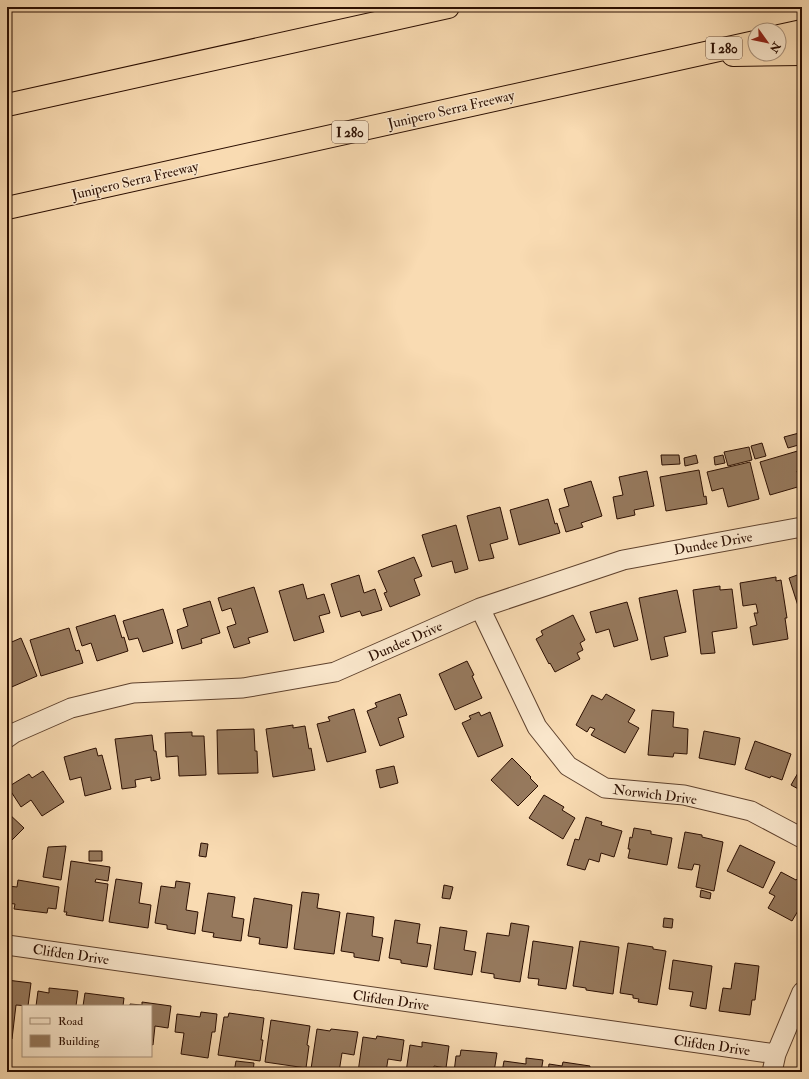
<svg xmlns="http://www.w3.org/2000/svg" width="809" height="1079" font-family="'IM FELL Double Pica',serif">
  <style>
    .building { fill: #96795d; stroke: #2b0e01 }
    .lines { fill: none; stroke-linecap: round; stroke-linejoin: round }
    .street-casing { stroke: #5e412d; stroke-width: 21 }
    .highway-casing { stroke: #2b0e01; stroke-width: 24 }
    .street { stroke: #fbe8cd; stroke-width: 19 }
    .highway { stroke: #f9dbb2; stroke-width: 22 }
    .labels { text-anchor: middle; stroke-width: 3; stroke-linejoin: round; paint-order: stroke }
    .shield { fill: #fbe8cd; stroke: #694f3e; stroke-width: 1 }
    .shield-label { font-size: 13px; font-weight: bold; fill: #2b0e01 }
    .street-label { font-size: 14px; fill: #2b0e01; stroke: #fbe8cd }
  </style>
  <rect width="100%" height="100%" fill="#f9dbb2"/>
  <filter id="stains"><feTurbulence type="fractalNoise" baseFrequency=".005" numOctaves="4"/><feColorMatrix values="0 0 0 0 .2 0 0 0 0 .09 0 0 0 0 .02 0 0 0 .5 -.17"/></filter>
  <radialGradient id="worn" r=".72"><stop offset=".6" stop-color="#630" stop-opacity="0"/><stop offset="1" stop-color="#630" stop-opacity=".3"/></radialGradient>
  <path class="building" d="M 799,433 L 802,444 L 788,448 L 784,437 Z
    M 762,443 L 766,456 L 755,459 L 751,446 Z
    M 749,447 L 752,460 L 728,466 L 724,452 Z
    M 801,450 L 802,470 L 797,471 L 801,486 L 770,495 L 760,462 Z
    M 661,455 L 679,455 L 680,464 L 662,465 Z
    M 696,455 L 698,463 L 685,466 L 684,458 Z
    M 723,455 L 725,463 L 715,465 L 714,457 Z
    M 750,462 L 759,499 L 728,507 L 723,488 L 712,491 L 707,472 Z
    M 699,470 L 704,497 L 706,496 L 707,504 L 666,511 L 660,477 Z
    M 647,471 L 654,506 L 634,510 L 635,515 L 617,519 L 613,497 L 623,495 L 619,477 Z
    M 591,481 L 602,516 L 581,523 L 583,527 L 566,532 L 559,509 L 569,506 L 564,489 Z
    M 548,499 L 555,524 L 557,523 L 560,533 L 519,545 L 510,510 Z
    M 500,507 L 508,539 L 490,544 L 494,558 L 479,561 L 467,516 Z
    M 456,525 L 468,569 L 455,573 L 452,561 L 432,567 L 422,535 Z
    M 414,557 L 422,576 L 414,579 L 420,595 L 390,607 L 384,593 L 387,592 L 378,571 Z
    M 802,568 L 802,614 L 801,615 L 789,578 L 800,574 L 798,569 Z
    M 359,575 L 364,593 L 375,589 L 382,610 L 362,616 L 360,611 L 341,617 L 331,584 Z
    M 776,577 L 776,581 L 781,580 L 787,618 L 785,618 L 788,639 L 753,645 L 750,627 L 757,625 L 754,613 L 758,613 L 756,604 L 743,606 L 740,583 Z
    M 303,584 L 307,599 L 324,594 L 330,613 L 319,616 L 324,632 L 294,641 L 279,591 Z
    M 720,586 L 720,590 L 732,589 L 737,628 L 712,632 L 715,653 L 701,654 L 693,590 Z
    M 254,587 L 268,632 L 248,638 L 250,643 L 234,648 L 227,627 L 236,624 L 231,608 L 222,611 L 218,598 Z
    M 677,590 L 686,632 L 664,637 L 668,656 L 651,660 L 639,598 Z
    M 210,601 L 220,633 L 201,639 L 202,643 L 182,649 L 177,630 L 188,626 L 183,609 Z
    M 627,602 L 638,640 L 614,647 L 609,629 L 596,633 L 590,612 Z
    M 163,609 L 173,643 L 143,652 L 138,638 L 129,640 L 123,621 Z
    M 115,615 L 122,638 L 124,637 L 128,651 L 97,661 L 91,643 L 82,646 L 76,627 Z
    M 573,615 L 585,640 L 580,643 L 583,650 L 577,653 L 580,659 L 555,672 L 550,663 L 549,664 L 536,639 L 543,635 L 541,631 Z
    M 69,628 L 76,651 L 79,650 L 83,663 L 41,676 L 30,640 Z
    M 21,638 L 37,676 L 7,689 L 7,644 Z
    M 467,661 L 474,675 L 472,676 L 482,698 L 455,710 L 439,674 Z
    M 400,694 L 407,715 L 398,718 L 404,737 L 380,746 L 367,711 L 377,707 L 375,703 Z
    M 606,694 L 635,710 L 628,722 L 639,728 L 625,753 L 591,735 L 595,729 L 590,727 L 587,732 L 576,725 L 592,695 L 602,700 Z
    M 354,709 L 366,752 L 327,762 L 317,724 L 330,721 L 328,717 Z
    M 652,710 L 674,712 L 673,727 L 688,729 L 687,754 L 674,753 L 673,757 L 648,755 Z
    M 479,712 L 481,716 L 490,712 L 503,746 L 478,757 L 462,723 L 471,719 L 469,716 Z
    M 293,725 L 293,728 L 305,726 L 309,749 L 311,748 L 315,770 L 273,777 L 266,729 Z
    M 254,729 L 255,751 L 257,751 L 258,773 L 218,774 L 217,730 Z
    M 704,731 L 740,738 L 735,765 L 699,758 Z
    M 192,732 L 192,736 L 204,736 L 206,775 L 179,776 L 178,756 L 166,757 L 165,733 Z
    M 152,735 L 154,751 L 156,751 L 160,779 L 151,781 L 151,777 L 135,780 L 136,787 L 122,789 L 115,739 Z
    M 755,741 L 791,754 L 782,780 L 771,776 L 770,778 L 745,769 Z
    M 96,748 L 98,756 L 102,755 L 111,789 L 85,796 L 81,777 L 70,780 L 64,757 Z
    M 512,758 L 531,777 L 530,778 L 538,786 L 518,806 L 491,780 Z
    M 394,766 L 398,783 L 380,788 L 376,770 Z
    M 802,766 L 802,791 L 791,785 Z
    M 43,771 L 64,802 L 42,816 L 31,800 L 21,807 L 8,787 L 29,774 L 32,778 Z
    M 544,795 L 564,807 L 562,810 L 575,818 L 563,839 L 529,818 Z
    M 7,812 L 24,828 L 7,845 Z
    M 586,817 L 602,822 L 601,825 L 622,831 L 614,857 L 601,853 L 599,862 L 589,859 L 585,870 L 567,865 L 575,839 L 579,840 Z
    M 634,828 L 651,831 L 651,834 L 672,838 L 667,865 L 628,858 L 630,849 L 628,849 L 630,837 L 632,838 Z
    M 685,832 L 702,835 L 702,837 L 723,842 L 714,891 L 696,887 L 700,865 L 694,864 L 692,870 L 678,868 Z
    M 201,843 L 208,844 L 206,857 L 199,856 Z
    M 740,845 L 775,862 L 763,888 L 727,871 Z
    M 66,846 L 61,880 L 43,877 L 48,847 Z
    M 89,851 L 102,851 L 102,861 L 89,861 Z
    M 71,861 L 110,867 L 108,881 L 96,879 L 95,882 L 108,884 L 103,921 L 66,915 L 67,912 L 64,912 Z
    M 781,872 L 796,880 L 797,879 L 802,882 L 802,904 L 792,921 L 768,908 L 775,896 L 769,893 Z
    M 116,879 L 142,883 L 139,903 L 151,905 L 148,928 L 109,922 Z
    M 18,880 L 59,887 L 56,909 L 48,908 L 47,913 L 14,909 L 15,904 L 7,903 L 7,892 L 8,886 L 17,887 Z
    M 176,881 L 190,883 L 186,910 L 198,912 L 195,934 L 167,929 L 167,925 L 155,923 L 161,886 L 175,888 Z
    M 444,885 L 453,887 L 450,899 L 442,898 Z
    M 701,890 L 711,893 L 710,899 L 700,897 Z
    M 302,892 L 319,894 L 317,908 L 340,912 L 334,954 L 294,949 Z
    M 208,893 L 235,897 L 232,917 L 244,919 L 241,941 L 213,937 L 214,933 L 202,931 Z
    M 254,898 L 292,905 L 287,948 L 259,944 L 260,938 L 248,936 Z
    M 347,913 L 374,917 L 372,936 L 383,938 L 379,961 L 354,957 L 354,953 L 341,951 Z
    M 664,918 L 673,919 L 672,928 L 663,927 Z
    M 395,920 L 420,924 L 417,943 L 431,945 L 427,967 L 401,963 L 401,960 L 389,958 Z
    M 511,923 L 529,926 L 520,982 L 494,978 L 494,974 L 481,972 L 487,933 L 509,936 Z
    M 440,927 L 467,931 L 464,950 L 476,952 L 472,975 L 434,969 Z
    M 533,941 L 573,947 L 566,989 L 538,985 L 539,979 L 528,978 Z
    M 580,941 L 619,947 L 613,994 L 586,990 L 586,988 L 573,986 Z
    M 628,943 L 653,947 L 653,949 L 666,951 L 657,1005 L 638,1002 L 639,999 L 633,998 L 633,995 L 620,993 Z
    M 673,960 L 712,966 L 706,1009 L 690,1006 L 693,992 L 669,989 Z
    M 735,963 L 759,966 L 755,1000 L 752,1000 L 750,1015 L 719,1011 L 723,988 L 731,989 Z
    M 7,980 L 31,983 L 28,1006 L 16,1005 L 12,1039 L 7,1038 Z
    M 49,988 L 78,991 L 76,1006 L 36,1006 L 38,991 L 49,993 Z
    M 85,993 L 124,998 L 123,1006 L 83,1006 Z
    M 142,1002 L 171,1006 L 168,1028 L 155,1026 L 153,1045 L 151,1044 L 151,1006 L 130,1006 L 130,1004 L 142,1005 Z
    M 201,1012 L 217,1014 L 215,1032 L 212,1032 L 208,1058 L 181,1054 L 184,1033 L 175,1032 L 177,1014 L 200,1017 Z
    M 229,1013 L 264,1018 L 261,1040 L 263,1040 L 260,1061 L 218,1055 L 224,1017 L 228,1017 Z
    M 271,1020 L 310,1026 L 307,1045 L 309,1046 L 306,1068 L 265,1062 Z
    M 317,1029 L 330,1031 L 331,1029 L 358,1032 L 354,1055 L 342,1053 L 339,1072 L 311,1069 Z
    M 377,1036 L 404,1040 L 401,1061 L 388,1059 L 386,1072 L 358,1072 L 363,1037 L 376,1039 Z
    M 422,1042 L 449,1046 L 446,1068 L 434,1066 L 433,1072 L 406,1072 L 410,1045 L 422,1047 Z
    M 461,1050 L 497,1053 L 494,1072 L 454,1072 L 456,1056 L 460,1056 Z
    M 526,1058 L 543,1060 L 541,1072 L 502,1072 L 504,1061 L 526,1064 Z
    M 236,1061 L 254,1063 L 253,1072 L 234,1072 Z
    M 563,1062 L 590,1066 L 589,1072 L 548,1072 L 549,1064 L 562,1066 Z
    M 608,1068 L 635,1072 L 608,1072 Z"/>
  <g class="lines">
    <defs>
      <path id="street" d="M 480,608 L 537,727 L 568,766 L 605,788 L 684,795 L 751,811 L 802,838
        M 7,738 L 14,733 L 71,708 L 133,693 L 243,688 L 335,672 L 480,608 L 623,560 L 802,527
        M 7,945 L 776,1054
        M 772,1072 L 776,1054 L 802,992"/>
      <path id="highway" d="M 779,36 L 802,31
        M 733,55 L 802,54
        M 7,105 L 448,7
        M 7,208 L 755,42"/>
    </defs>
    <use href="#street" class="street-casing"/>
    <use href="#highway" class="highway-casing"/>
    <use href="#street" class="street"/>
    <use href="#highway" class="highway"/>
  </g>
  <g class="labels">
    <g class="shield">
      <rect x="706" y="37" width="36" height="22" rx="3"/>
      <rect x="332" y="121" width="36" height="22" rx="3"/>
    </g>
    <g class="shield-label">
      <text x="724" y="53">I 280</text>
      <text x="350" y="137">I 280</text>
    </g>
    <g class="street-label">
      <text transform="translate(451 109) rotate(-13)" y="5">Junipero Serra Freeway</text>
      <text transform="translate(135 180) rotate(-13)" y="5">Junipero Serra Freeway</text>
      <text transform="translate(713 543) rotate(-10)" y="5">Dundee Drive</text>
      <text transform="translate(405 641) rotate(-24)" y="5">Dundee Drive</text>
      <text transform="translate(655 794) rotate(7)" y="5">Norwich Drive</text>
      <text transform="translate(71 954) rotate(8)" y="5">Clifden Drive</text>
      <text transform="translate(391 1000) rotate(8)" y="5">Clifden Drive</text>
      <text transform="translate(712 1045) rotate(8)" y="5">Clifden Drive</text>
    </g>
  </g>
  <rect width="809" height="1079" fill="none" stroke="#f9dbb2" stroke-width="24"/>
  <rect x="8" y="8" width="793" height="1063" fill="none" stroke="#2b0e01" stroke-width="2"/>
  <rect x="12" y="12" width="785" height="1055" fill="none" stroke="#2b0e01"/>
  <rect x="22" y="1005" width="130" height="52" fill="#fbe8cd" stroke="#a8917b"/>
  <rect x="30" y="1018" width="20" height="6" fill="#fbe8cd" stroke="#a8917b"/>
  <text x="58" y="1025" font-size="12" fill="#2b0e01">Road</text>
  <rect x="30" y="1035" width="20" height="12" fill="#96795d" stroke="#a8917b"/>
  <text x="58" y="1045" font-size="12" fill="#2b0e01">Building</text>
  <g transform="translate(767 42) rotate(123)"><circle r="19" fill="#fbe8cd" stroke="#a8917b"/>
  <path d="M0-3L7 15L0 10L-7 15Z" fill="#8f2418"/>
  <text y="-6" font-size="11" font-weight="bold" text-anchor="middle" fill="#2b0e01">N</text>
  </g>
  <rect width="100%" height="100%" filter="url(#stains)"/>
  <rect width="100%" height="100%" fill="url(#worn)"/>
</svg>
